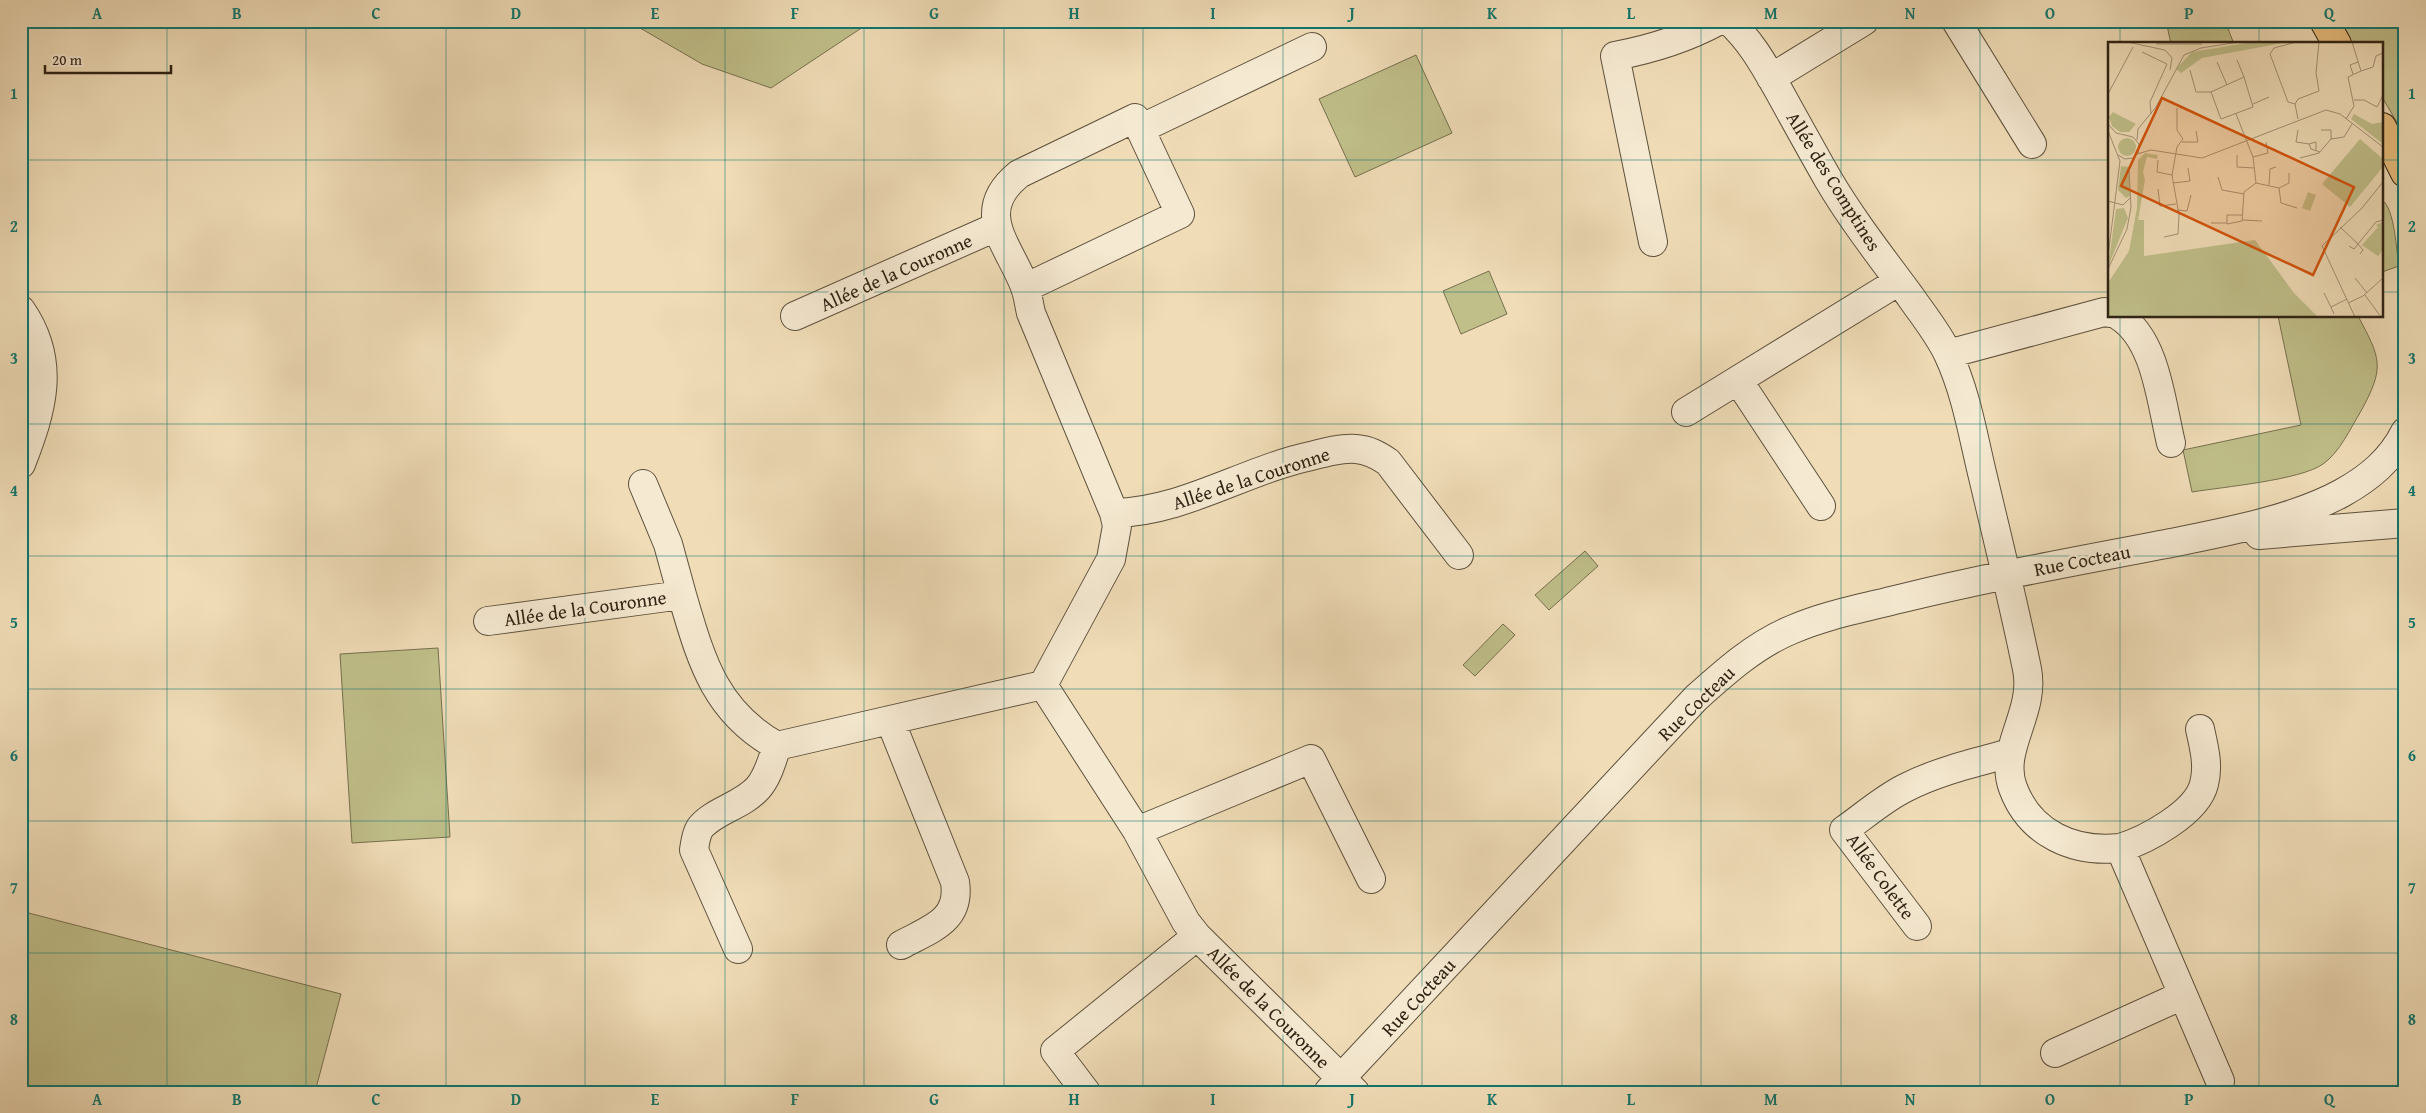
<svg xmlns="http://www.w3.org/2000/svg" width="2426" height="1113" font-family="'Gentium Book Plus',serif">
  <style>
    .green { fill: #c0bf8a; stroke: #77704e }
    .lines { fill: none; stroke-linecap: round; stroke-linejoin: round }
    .minor-casing { stroke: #5e513c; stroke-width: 30 }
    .major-casing { stroke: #2e2213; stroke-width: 30 }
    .minor { stroke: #f5e9d1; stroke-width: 28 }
    .major { stroke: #e8be7c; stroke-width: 28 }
    .grid { fill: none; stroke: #0f766e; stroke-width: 1; stroke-opacity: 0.55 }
    .labels { text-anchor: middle; stroke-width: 5; stroke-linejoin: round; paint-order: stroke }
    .street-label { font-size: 19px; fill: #2e2213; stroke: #f5e9d1 }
    .inset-road { fill: none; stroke: #a29276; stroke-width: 1 }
    .view { fill: #d5540d; fill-opacity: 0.15; stroke: #d5540d; stroke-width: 2.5 }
    .inset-edge { fill: none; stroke: #2e2213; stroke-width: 2.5 }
    .neatline { fill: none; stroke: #0f766e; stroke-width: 2 }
    .grid-label { font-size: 16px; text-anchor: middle; font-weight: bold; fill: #0f766e }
  </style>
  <rect width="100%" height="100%" fill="#f0ddb8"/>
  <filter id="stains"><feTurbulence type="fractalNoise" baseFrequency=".004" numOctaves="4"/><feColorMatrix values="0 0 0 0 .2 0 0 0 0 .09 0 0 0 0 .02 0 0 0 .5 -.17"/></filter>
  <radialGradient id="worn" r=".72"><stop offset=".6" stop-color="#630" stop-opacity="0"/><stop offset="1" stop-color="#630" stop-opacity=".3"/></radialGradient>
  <path class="green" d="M 628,21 L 872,21 L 771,88 L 702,64 Z
    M 2166,21 L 2225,21 L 2234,44 L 2171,44 Z
    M 2339,21 L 2405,21 L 2405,136 L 2382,97 L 2382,44 L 2352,44 Z
    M 1416,55 L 1452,133 L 1355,177 L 1319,99 Z
    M 2382,200 C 2395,209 2396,250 2399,266 L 2382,272 Z
    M 1489,271 L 1507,314 L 1461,334 L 1443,291 Z
    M 2278,316 L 2358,316 C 2381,359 2385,367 2361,411 C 2350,429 2340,452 2323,464 C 2301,480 2223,487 2192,492 L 2183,450 L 2301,425 Z
    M 1585,551 L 1598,566 L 1549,610 L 1535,595 Z
    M 1503,624 L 1515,635 L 1475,676 L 1463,665 Z
    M 438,648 L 450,837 L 352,843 L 340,654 Z
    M 21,911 L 341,994 L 315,1092 L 21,1092 Z"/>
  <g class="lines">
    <defs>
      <path id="minor" d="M 1729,21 C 1752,42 1765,67 1780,93 C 1796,122 1812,151 1828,179 C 1852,220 1882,258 1910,296 C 1923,315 1938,333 1948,354 C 1966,392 1973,436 1983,477 C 1998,541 2014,605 2027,669 C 2036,713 1998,749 2013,788 C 2030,834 2074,853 2120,848 L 2220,1081
        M 1956,21 L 2032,144
        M 1771,78 L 1864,21
        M 1140,129 L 1312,47
        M 1653,242 L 1615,56 C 1652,49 1685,39 1718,21
        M 1025,288 L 1180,214 L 1135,118 L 1019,174 C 972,212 1009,245 1025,287 C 1028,295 1029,305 1031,313 L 1114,513 L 1117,526 L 1111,559 L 1043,685 L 1137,831 L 1186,922 L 1197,936 L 1355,1092
        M 21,310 C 57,362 42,410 21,464
        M 795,316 L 996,227
        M 2119,316 C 2156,339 2161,402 2171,443
        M 1948,354 L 2104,312 L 2110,313
        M 1686,412 L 1738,380
        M 643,484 L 668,544 L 682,595
        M 1821,506 L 1738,380 L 1899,281
        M 1114,513 C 1183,512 1245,470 1311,456 C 1326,452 1341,448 1356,449 C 1369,450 1378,455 1388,462 L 1459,555
        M 2259,535 L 2405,523
        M 488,621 L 682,595 C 701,659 714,711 777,746 L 1043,685
        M 890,720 L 955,882 C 961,921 930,929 901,945
        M 1137,831 L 1311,759 L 1371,879
        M 2120,848 C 2146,840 2197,813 2204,784 C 2209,766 2204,747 2200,729
        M 1917,926 L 1844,830 C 1864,816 1883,799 1905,788 C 1938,771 1974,763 2010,753
        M 738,949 L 694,850 C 695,843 696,834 700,828 C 713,811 742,806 758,788 C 768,777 772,760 777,746
        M 2055,1053 L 2183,995
        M 1329,1091 L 1696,698 C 1725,672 1755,645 1791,630 C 1825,615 1863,608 1899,599 C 1988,577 2077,561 2166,544 C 2221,533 2293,520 2342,493 C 2369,478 2391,460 2405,432
        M 1086,1092 L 1055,1051 L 1197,936"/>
      <path id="major" d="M 2324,21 L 2337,44
        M 2382,127 L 2405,173"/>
    </defs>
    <use href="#minor" class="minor-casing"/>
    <use href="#major" class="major-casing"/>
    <use href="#minor" class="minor"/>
    <use href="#major" class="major"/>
  </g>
  <path class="grid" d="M 167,21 L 167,1092M 306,21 L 306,1092M 446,21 L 446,1092M 585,21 L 585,1092M 725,21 L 725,1092M 864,21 L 864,1092M 1004,21 L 1004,1092M 1143,21 L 1143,1092M 1283,21 L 1283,1092M 1422,21 L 1422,1092M 1562,21 L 1562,1092M 1701,21 L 1701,1092M 1841,21 L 1841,1092M 1980,21 L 1980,1092M 2120,21 L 2120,44M 2259,21 L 2259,44M 21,160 L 2110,160M 2382,160 L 2405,160M 21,292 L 2110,292M 2382,292 L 2405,292M 2120,316 L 2120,1092M 2259,316 L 2259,1092M 21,424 L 2405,424M 21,556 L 2405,556M 21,689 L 2405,689M 21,821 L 2405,821M 21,953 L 2405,953"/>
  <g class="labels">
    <g class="street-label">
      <text transform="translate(1834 181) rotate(58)" y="7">Allée des Comptines</text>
      <text transform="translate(896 272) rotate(-24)" y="7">Allée de la Couronne</text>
      <text transform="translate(1251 478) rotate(-18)" y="7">Allée de la Couronne</text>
      <text transform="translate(2082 560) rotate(-11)" y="7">Rue Cocteau</text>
      <text transform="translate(585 608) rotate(-8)" y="7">Allée de la Couronne</text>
      <text transform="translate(1696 703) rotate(-44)" y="7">Rue Cocteau</text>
      <text transform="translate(1881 876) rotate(54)" y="7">Allée Colette</text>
      <text transform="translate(1418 997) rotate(-47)" y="7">Rue Cocteau</text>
      <text transform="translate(1269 1007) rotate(45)" y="7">Allée de la Couronne</text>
    </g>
  </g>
  <g transform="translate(2108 42)">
    <rect width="275" height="275" fill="#f0ddb8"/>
    <path d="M 144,0 L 180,0 L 94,16 L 73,31 L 68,27 L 84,10 ZM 5,70 L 28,82 L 21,90 L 12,90 L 4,84 L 1,75 ZM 246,72 L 264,82 L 275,80 L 275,102 L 243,77 ZM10 105a9 9 0 1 1 18 0a9 9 0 1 1-18 0ZM 252,97 L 275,117 L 275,125 L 242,165 L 214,142 ZM 37,111 L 50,113 L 49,117 L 39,115 L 35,130 L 37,138 L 30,178 L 36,178 L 36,214 L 147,198 L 186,251 L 210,275 L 0,275 L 0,241 L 21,209 L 29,166 L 30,118 ZM 13,124 L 21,125 L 22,154 L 18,156 L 10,148 ZM 200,150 L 208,153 L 202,169 L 194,166 ZM 16,166 L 20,176 L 0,225 L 8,167 ZM 275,180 L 275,208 L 270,214 L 254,203 L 270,185 L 268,183 Z" fill="#c0bf8a"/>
    <path class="inset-road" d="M 19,0 L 57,8 L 64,16 L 62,28M 48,2 L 94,2M 34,10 L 59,22 L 42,60 L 43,72M 129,18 L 136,35M 109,20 L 119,43M 82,28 L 88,50 L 103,50M 253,29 L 265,25 L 268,14 L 275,11M 245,32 L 242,23 L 250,20M 136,35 L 145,65 L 113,77 L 103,50 ZM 0,52 L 25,5M 246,58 L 256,58 L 269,65 L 275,53M 145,62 L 161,55M 187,62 L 180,60 L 162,12 L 166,6 L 188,0M 187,62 L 190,57 L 211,49 L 208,31 L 211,0M 187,62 L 190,77M 128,72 L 145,115 L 148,141 L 136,150 L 134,179 L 119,182 L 119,173 L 134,173M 238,77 L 246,64 L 240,35 L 253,29 L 244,0M 0,82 L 8,91 L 25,95 L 31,102 L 30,111 L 25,116 L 17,117 L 10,113M 190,88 L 188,100 L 201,102 L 203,107 L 212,110M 213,88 L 223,88 L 223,97M 0,89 L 12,119 L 0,214M 29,98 L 30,87 L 48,65 L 76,13 L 93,6 L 131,0M 74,100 L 90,100 L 88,89M 201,102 L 208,100 L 208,108M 29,112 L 43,108 L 94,116 L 218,68 L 232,72 L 275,105M 129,113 L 129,125 L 146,126M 145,115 L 160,111 L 158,100M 192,116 L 211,111 L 223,97 L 236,95 L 244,82M 50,118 L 49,130 L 64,133M 110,135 L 114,148 L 136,152M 65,141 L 82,139 L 80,126M 148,141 L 171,146 L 173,161 L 189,166M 161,143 L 162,127 L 168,125M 171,146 L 181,141 L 181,131M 50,147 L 52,164 L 68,162M 0,159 L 15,163 L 23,155M 69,168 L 79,169 L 83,153M 134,178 L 154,179M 103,181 L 119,181M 232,185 L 250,202 L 268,180 L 275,178M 56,195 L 70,192 L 71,173 L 64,133 L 69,105 L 75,97 L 69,88 L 69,66M 241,204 L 246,207 L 250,202 L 255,208 L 252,212M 0,227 L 19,187 L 23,165 L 21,128 L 26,115M 247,236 L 259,251M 216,251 L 223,265M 257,253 L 273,275M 240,261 L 255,254 L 275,236M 226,272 L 223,265 L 239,257M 247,275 L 214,204 L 254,166 L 275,140"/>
    <path class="view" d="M 54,56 L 246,145 L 205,233 L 13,144 Z"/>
    <rect width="275" height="275" class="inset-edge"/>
  </g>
  <rect width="2426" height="1113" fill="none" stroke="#f0ddb8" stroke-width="55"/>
  <path d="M45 65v8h126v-8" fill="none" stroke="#2e2213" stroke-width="2.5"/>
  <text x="52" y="65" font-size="15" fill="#2e2213" stroke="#f5e9d1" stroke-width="4" paint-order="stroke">20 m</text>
  <rect x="28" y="28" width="2370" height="1058" class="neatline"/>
  <g class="grid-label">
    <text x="97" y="19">A</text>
    <text x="237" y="19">B</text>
    <text x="376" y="19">C</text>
    <text x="516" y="19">D</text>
    <text x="655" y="19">E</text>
    <text x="795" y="19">F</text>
    <text x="934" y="19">G</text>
    <text x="1074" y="19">H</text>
    <text x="1213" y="19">I</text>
    <text x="1352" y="19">J</text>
    <text x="1492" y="19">K</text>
    <text x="1631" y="19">L</text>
    <text x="1771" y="19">M</text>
    <text x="1910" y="19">N</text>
    <text x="2050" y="19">O</text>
    <text x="2189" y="19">P</text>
    <text x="2329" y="19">Q</text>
    <text x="14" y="99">1</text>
    <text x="2412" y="99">1</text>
    <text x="14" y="232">2</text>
    <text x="2412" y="232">2</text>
    <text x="14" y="364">3</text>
    <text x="2412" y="364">3</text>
    <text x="14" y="496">4</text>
    <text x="2412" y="496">4</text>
    <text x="14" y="628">5</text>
    <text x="2412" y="628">5</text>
    <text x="14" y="761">6</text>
    <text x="2412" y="761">6</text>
    <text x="14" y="893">7</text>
    <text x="2412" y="893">7</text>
    <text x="14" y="1025">8</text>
    <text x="2412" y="1025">8</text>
    <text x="97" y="1105">A</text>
    <text x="237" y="1105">B</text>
    <text x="376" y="1105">C</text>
    <text x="516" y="1105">D</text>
    <text x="655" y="1105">E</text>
    <text x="795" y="1105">F</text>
    <text x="934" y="1105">G</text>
    <text x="1074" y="1105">H</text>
    <text x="1213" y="1105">I</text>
    <text x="1352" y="1105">J</text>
    <text x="1492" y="1105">K</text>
    <text x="1631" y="1105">L</text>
    <text x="1771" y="1105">M</text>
    <text x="1910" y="1105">N</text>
    <text x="2050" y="1105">O</text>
    <text x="2189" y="1105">P</text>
    <text x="2329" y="1105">Q</text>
  </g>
  <rect width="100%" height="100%" filter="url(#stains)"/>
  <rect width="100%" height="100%" fill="url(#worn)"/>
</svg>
